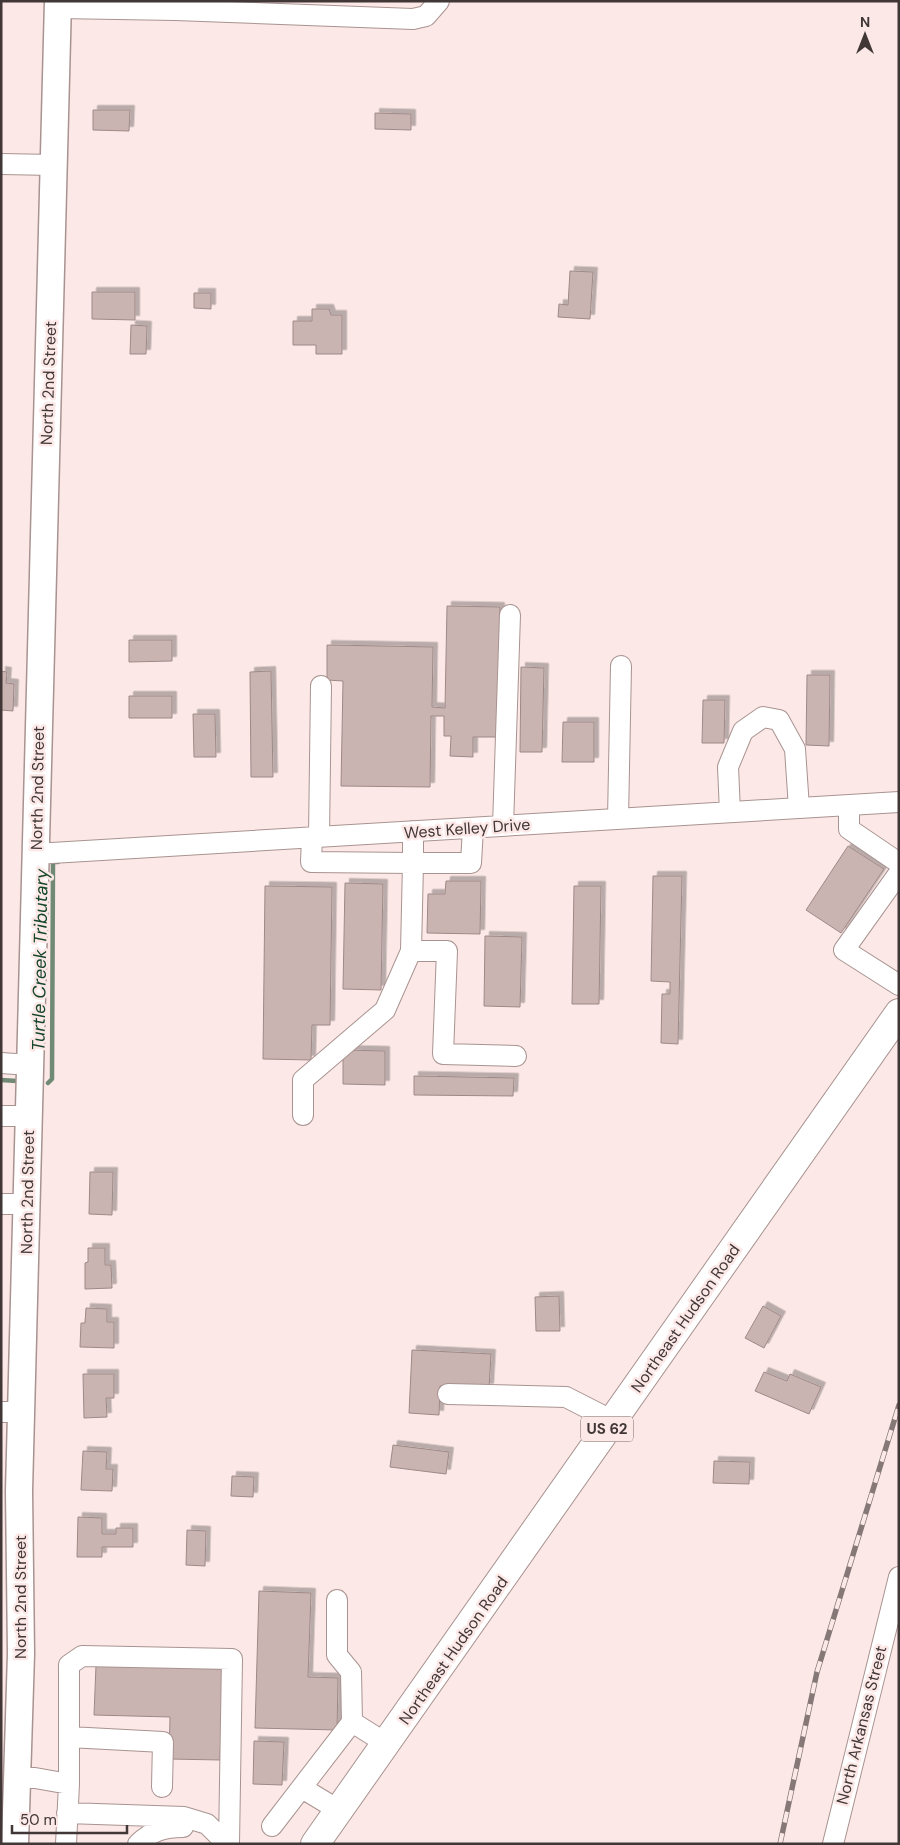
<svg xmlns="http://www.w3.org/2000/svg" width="900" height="1845" font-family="'DM Sans',sans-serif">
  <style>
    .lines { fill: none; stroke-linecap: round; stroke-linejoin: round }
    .stream { stroke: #708a76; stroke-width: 4.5 }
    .building { fill: #cab4b1; stroke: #9e8987; filter: url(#shadow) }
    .minor-casing { stroke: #a89390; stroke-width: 22 }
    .major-casing { stroke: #a89390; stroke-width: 29 }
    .highway-casing { stroke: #a89390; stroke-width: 30 }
    .minor { stroke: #fff; stroke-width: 20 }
    .major { stroke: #fff; stroke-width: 26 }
    .highway { stroke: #fff; stroke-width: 28 }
    .rail-casing { stroke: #857877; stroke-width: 5.5 }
    .rail { stroke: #fce9e7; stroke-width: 4; stroke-dasharray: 11; stroke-linecap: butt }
    .labels { text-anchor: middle; stroke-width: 5; stroke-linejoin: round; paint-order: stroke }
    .shield { fill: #fce9e7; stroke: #786c6b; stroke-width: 1 }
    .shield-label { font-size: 15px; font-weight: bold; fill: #403736 }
    .street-label { font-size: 16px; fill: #403736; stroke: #fce9e7 }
    .water-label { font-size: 18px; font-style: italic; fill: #144529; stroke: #fce9e7 }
  </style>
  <defs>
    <filter id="shadow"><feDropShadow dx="4.5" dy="-4.5" stdDeviation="0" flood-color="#0004"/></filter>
  </defs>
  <rect width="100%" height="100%" fill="#fce9e7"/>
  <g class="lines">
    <path class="stream" d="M 1,1080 L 17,1081
      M 48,1083 L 52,1079 L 53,862 L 58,862"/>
  </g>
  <path class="building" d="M 93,110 L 130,110 L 129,131 L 93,130 Z
    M 375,113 L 411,114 L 411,130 L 375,129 Z
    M 570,271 L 593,272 L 590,319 L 558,317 L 559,304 L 568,305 Z
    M 92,292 L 135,292 L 135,320 L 92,319 Z
    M 194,293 L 211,293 L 211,309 L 194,308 Z
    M 312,309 L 329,309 L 331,315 L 342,315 L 342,354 L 316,354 L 316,345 L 293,345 L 293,321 L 312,321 Z
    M 131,325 L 147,326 L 146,354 L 130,354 Z
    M 447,606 L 500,607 L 498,737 L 473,737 L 473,757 L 450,756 L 451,736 L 444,736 L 444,716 L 431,716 L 430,787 L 341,786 L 343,681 L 327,680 L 327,645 L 433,647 L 432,707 L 445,708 Z
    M 129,640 L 172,640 L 172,661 L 129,662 Z
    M 521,667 L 544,668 L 542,752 L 520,752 Z
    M 1,671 L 7,672 L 6,683 L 14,684 L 13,711 L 1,710 Z
    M 271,671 L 273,777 L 251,777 L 250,672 Z
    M 807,675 L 830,675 L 829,746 L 806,745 Z
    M 129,696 L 172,696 L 172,718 L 129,718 Z
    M 703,700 L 725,700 L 724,743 L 702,743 Z
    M 193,714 L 215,714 L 216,757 L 194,757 Z
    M 563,722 L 594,722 L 594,762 L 562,762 Z
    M 848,846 L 884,869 L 841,933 L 806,910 Z
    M 653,876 L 682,876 L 678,1044 L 661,1043 L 662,994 L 670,994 L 670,982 L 651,981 Z
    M 446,881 L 481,881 L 480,934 L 427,933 L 428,894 L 445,894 Z
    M 345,883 L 383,884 L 381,990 L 343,989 Z
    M 265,886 L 332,887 L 330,1025 L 312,1025 L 311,1060 L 263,1059 Z
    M 574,886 L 601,886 L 599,1004 L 572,1004 Z
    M 485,936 L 522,937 L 520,1007 L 484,1006 Z
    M 343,1050 L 385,1051 L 385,1085 L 343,1084 Z
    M 414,1076 L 514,1078 L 513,1096 L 414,1095 Z
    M 90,1172 L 113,1172 L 112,1215 L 89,1214 Z
    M 88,1248 L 105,1248 L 105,1265 L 111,1265 L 112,1288 L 85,1289 L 85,1263 L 88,1262 Z
    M 559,1296 L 560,1331 L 536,1331 L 535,1297 Z
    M 763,1306 L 781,1316 L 764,1348 L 745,1338 Z
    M 86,1308 L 107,1309 L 107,1322 L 114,1322 L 114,1348 L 80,1347 L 81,1323 L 85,1323 Z
    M 412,1350 L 491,1354 L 489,1388 L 440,1386 L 439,1415 L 409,1413 Z
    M 764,1372 L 787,1381 L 790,1374 L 821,1387 L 809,1414 L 755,1391 Z
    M 83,1374 L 114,1374 L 114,1398 L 106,1398 L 107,1417 L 84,1418 Z
    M 393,1445 L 449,1452 L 446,1474 L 390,1467 Z
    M 83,1451 L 107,1452 L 106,1469 L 113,1469 L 112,1491 L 81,1490 Z
    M 714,1461 L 750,1462 L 749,1484 L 713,1483 Z
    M 232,1476 L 254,1477 L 253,1497 L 231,1496 Z
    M 78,1517 L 102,1518 L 102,1534 L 116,1534 L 116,1528 L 133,1528 L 133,1547 L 102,1547 L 102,1557 L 77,1557 Z
    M 187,1530 L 206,1531 L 205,1566 L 186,1565 Z
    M 259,1591 L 311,1593 L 308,1677 L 338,1678 L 337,1730 L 255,1728 Z
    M 96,1665 L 223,1669 L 220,1760 L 169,1759 L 170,1717 L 94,1715 Z
    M 254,1741 L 284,1742 L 282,1785 L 253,1784 Z"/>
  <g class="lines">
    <defs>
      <path id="minor" d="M 58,8 L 175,10 L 413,19 L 426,16 L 439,1
        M 1,164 L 54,165
        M 849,805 L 849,829 L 899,863
        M 730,812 L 728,767 L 743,731 L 763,717 L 779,720 L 795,749 L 799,808
        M 618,819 L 621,666
        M 503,826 L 510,615
        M 473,828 L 471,863 L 413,863 L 411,951 L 447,951 L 443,1054 L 516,1056
        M 312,837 L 311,862 L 413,863 L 413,831
        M 319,837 L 321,686
        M 35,854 L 899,802
        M 899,873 L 844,950 L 899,985
        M 1,1063 L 30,1065
        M 303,1115 L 303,1080 L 385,1010 L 411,951
        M 1,1116 L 29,1116
        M 1,1204 L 27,1204
        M 448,1394 L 566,1397 L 613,1421
        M 1,1412 L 21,1412
        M 352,1722 L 387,1744
        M 69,1737 L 163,1742 L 162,1787
        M 17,1778 L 35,1778 L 69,1784 L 66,1844
        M 69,1784 L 69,1665 L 82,1656 L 232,1659 L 229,1844
        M 302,1788 L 340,1811
        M 67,1813 L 184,1817 L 207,1824 L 227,1844
        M 272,1826 L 352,1722 L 351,1672 L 337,1655 L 337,1600
        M 138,1844 C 152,1831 163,1827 183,1827
        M 833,1844 L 899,1577"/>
      <path id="major" d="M 15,1844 L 21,1654 L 19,1491 L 58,1"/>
      <path id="highway" d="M 315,1844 L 899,1013"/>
    </defs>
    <use href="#minor" class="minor-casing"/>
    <use href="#major" class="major-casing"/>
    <use href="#highway" class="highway-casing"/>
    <use href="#minor" class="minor"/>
    <use href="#major" class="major"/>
    <use href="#highway" class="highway"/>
    <defs>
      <path id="rail" d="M 780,1844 L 817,1672 L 899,1405"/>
    </defs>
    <use href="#rail" class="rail-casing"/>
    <use href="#rail" class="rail"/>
  </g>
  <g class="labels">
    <rect class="shield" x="581" y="1416.5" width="52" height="25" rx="4"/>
    <g class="shield-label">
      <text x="607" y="1434">US 62</text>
    </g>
    <g class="street-label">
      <text transform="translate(48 383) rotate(-88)" y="6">North 2nd Street</text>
      <text transform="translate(37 788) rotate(-89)" y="6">North 2nd Street</text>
      <text transform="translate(467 828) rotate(-4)" y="6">West Kelley Drive</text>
      <text transform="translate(27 1192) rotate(-89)" y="6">North 2nd Street</text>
      <text transform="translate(685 1318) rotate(-55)" y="6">Northeast Hudson Road</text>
      <text transform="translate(20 1597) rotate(-90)" y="6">North 2nd Street</text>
      <text transform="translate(453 1650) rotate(-55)" y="6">Northeast Hudson Road</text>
      <text transform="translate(861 1725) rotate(-76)" y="6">North Arkansas Street</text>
    </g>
    <g class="water-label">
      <text transform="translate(40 960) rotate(-89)" y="6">Turtle Creek Tributary</text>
    </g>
  </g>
  <rect width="900" height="1845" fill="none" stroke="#403736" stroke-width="5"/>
  <g transform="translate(865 35)" stroke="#fce9e7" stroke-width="4" paint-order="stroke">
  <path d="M0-4L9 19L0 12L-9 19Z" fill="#403736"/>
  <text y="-8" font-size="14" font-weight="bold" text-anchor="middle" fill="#403736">N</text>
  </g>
  <path d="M12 1825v8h115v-8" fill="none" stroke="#403736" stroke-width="2.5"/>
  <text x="20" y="1825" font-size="15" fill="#403736" stroke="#fce9e7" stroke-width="4" paint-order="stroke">50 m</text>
</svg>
